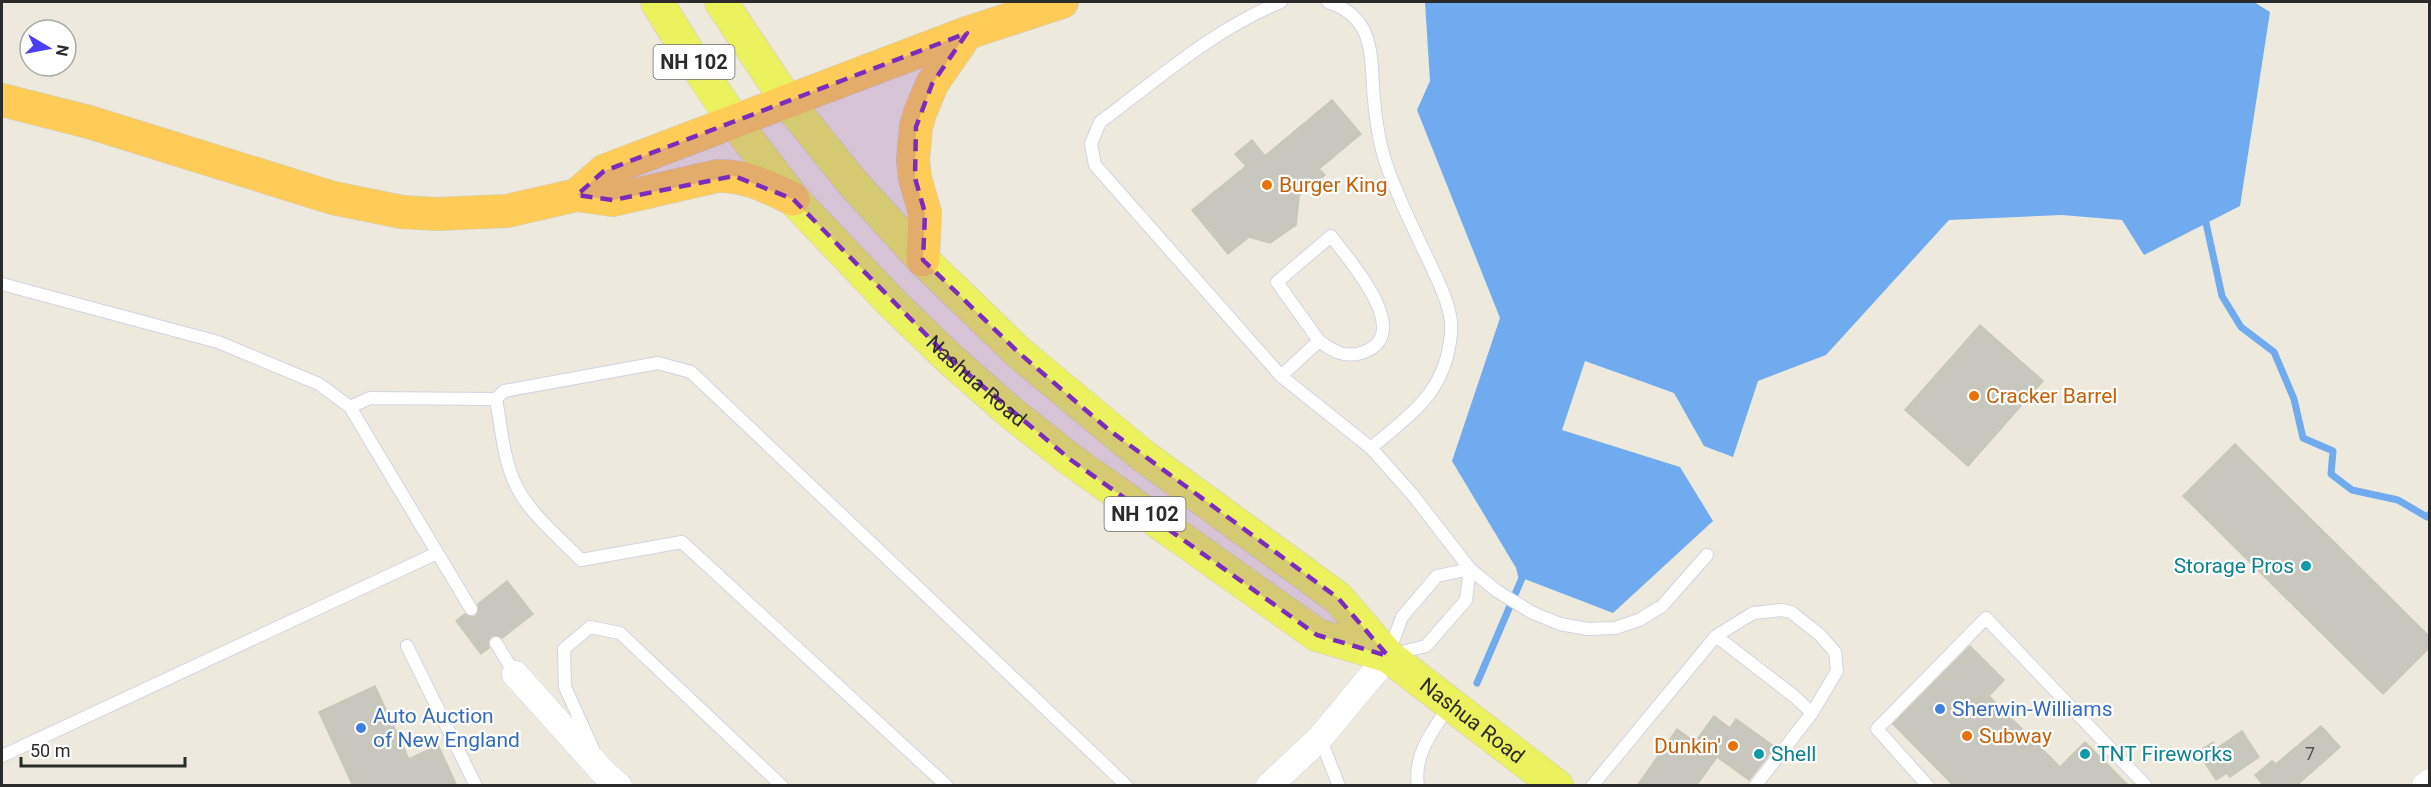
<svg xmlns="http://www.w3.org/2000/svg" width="2431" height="787" font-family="Roboto,sans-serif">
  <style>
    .water { fill: #70abef }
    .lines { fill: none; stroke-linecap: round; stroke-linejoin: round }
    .stream { stroke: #70abef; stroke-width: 7 }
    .building { fill: #c8c7bd; stroke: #c8c7b7; stroke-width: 1.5 }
    .service-casing { stroke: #d4d2e4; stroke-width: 14 }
    .minor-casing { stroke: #d4d2e4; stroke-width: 27 }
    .primary-casing { stroke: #ccc; stroke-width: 34 }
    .motorway-casing { stroke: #ccc; stroke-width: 34 }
    .service { stroke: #fff; stroke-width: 12 }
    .minor { stroke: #fff; stroke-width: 26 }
    .primary { stroke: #ecf15e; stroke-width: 33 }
    .motorway { stroke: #fecc57; stroke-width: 33 }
    .marked { fill: #7b2cbf; fill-opacity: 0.2; stroke: #7b2cbf; stroke-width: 4.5; stroke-dasharray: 12 8; stroke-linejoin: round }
    .food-dot { fill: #e8710a; stroke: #fff; stroke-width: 2 }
    .culture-dot { fill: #0f9aa8; stroke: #fff; stroke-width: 2 }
    .shop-dot { fill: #3f7fe0; stroke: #fff; stroke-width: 2 }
    .labels { text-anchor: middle; stroke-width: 4.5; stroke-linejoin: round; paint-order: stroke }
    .number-label { font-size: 18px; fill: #525250 }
    .shield { fill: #fff; stroke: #6b6b6b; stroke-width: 1.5 }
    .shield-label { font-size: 20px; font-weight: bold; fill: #2b2b2b }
    .food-label { font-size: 21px; fill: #c56008; stroke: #fff; text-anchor: start }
    .street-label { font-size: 21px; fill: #2b2b2b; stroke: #fff }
    .culture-label { font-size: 21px; fill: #0d838f; stroke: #fff; text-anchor: start }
    .shop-label { font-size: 21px; fill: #366cbe; stroke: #fff; text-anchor: start }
  </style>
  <rect width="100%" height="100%" fill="#edeadd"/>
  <path class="water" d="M 1425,2 L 2254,2 L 2270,12 L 2240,206 L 2144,255 L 2122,220 L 2062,215 L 1949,220 L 1826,355 L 1758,381 L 1733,457 L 1704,446 L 1674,393 L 1585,361 L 1562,430 L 1680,467 L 1713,521 L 1613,613 L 1522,578 L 1452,461 L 1500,318 L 1417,110 L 1430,81 Z"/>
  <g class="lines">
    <path class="stream" d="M 2200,217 L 2206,223 L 2222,296 L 2241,327 L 2274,352 L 2294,399 L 2303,438 L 2333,451 L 2331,474 L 2352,490 L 2398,500 L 2427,517 L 2430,514
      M 1477,683 L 1522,578 L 1520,569"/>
  </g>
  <path class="building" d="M 1332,100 L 1361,134 L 1319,169 L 1325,175 L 1299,196 L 1296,225 L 1270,243 L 1249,237 L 1228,254 L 1192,210 L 1246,166 L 1235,154 L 1252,140 L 1265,156 Z
    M 1980,325 L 2043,381 L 1968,466 L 1905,410 Z
    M 2235,444 L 2430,637 L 2430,647 L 2383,694 L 2183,496 Z
    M 507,581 L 533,614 L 502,638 L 496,635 L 491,636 L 488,643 L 489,648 L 481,654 L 456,621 L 465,614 L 471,617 L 476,616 L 479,609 L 478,604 Z
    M 1970,646 L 2004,680 L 1989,696 L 2060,767 L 2085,742 L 2129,786 L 1954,786 L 1893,724 Z
    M 375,686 L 409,759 L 438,745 L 457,786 L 353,786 L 319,712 Z
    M 1714,716 L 1730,728 L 1736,719 L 1775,747 L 1749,780 L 1717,757 L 1696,786 L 1637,786 L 1677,729 L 1695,742 Z
    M 2321,726 L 2340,747 L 2296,786 L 2264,786 L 2255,775 L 2272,761 L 2276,764 Z
    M 2242,731 L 2259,757 L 2230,777 L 2227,773 L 2216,780 L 2198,752 L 2213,742 L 2217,748 Z"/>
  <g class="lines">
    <defs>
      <path id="service" d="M 1281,2 C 1214,29 1157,80 1100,122 L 1091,144 L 1095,165 L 1281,376 L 1371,448 L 1412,494 L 1470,569 L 1497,591 L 1531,612 L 1560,624 L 1588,629 L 1615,628 L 1639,620 L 1662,606 L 1707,555
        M 1328,2 C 1377,18 1370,58 1374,100 C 1376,121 1379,143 1386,163 C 1397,198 1418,237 1434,272 C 1442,290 1453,312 1451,333 C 1446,392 1413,412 1371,448
        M 2,284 L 218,342 L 319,384 L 350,407 L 471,609
        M 1281,376 L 1319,341 C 1333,351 1344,358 1361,353 C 1418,336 1348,259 1331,236 L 1277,282 L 1319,341
        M 496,399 C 501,426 503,456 514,481 C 527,512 558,536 581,560 L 682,542 L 947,786
        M 350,407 L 370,398 L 496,399 L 504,391 L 658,363 L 691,372 L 1127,786
        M 1716,636 L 1795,697 L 1812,713
        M 496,643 L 515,674
        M 407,646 L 476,786
        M 1389,652 L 1402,617 L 1437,576 L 1470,569
        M 1394,654 L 1426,646 L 1466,600 L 1470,569
        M 1320,738 L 1339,786
        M 593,749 L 565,687 L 564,649 L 590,627 L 620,633 L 782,786
        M 2,756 L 437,553
        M 1418,786 C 1413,754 1433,731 1449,706
        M 1592,786 L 1716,636 L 1753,613 L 1781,610 L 1791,612 L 1820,635 L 1835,652 L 1837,671 L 1812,713 L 1755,786
        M 1928,786 L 1877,729 L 1986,618 L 2146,786"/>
      <path id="minor" d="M 515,674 L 603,772 L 619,786
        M 1269,786 L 1320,738 L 1388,656
        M 2425,786 L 2430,782"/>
      <g id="primary">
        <path id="s1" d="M 657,2 L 687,51 L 734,121 L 793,199 L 892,303 L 949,358 L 1009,411 L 1071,460 L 1317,635 L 1388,656"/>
        <path id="s2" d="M 721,2 L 787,101 L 851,181 L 923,260 L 1018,352 L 1142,455 L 1338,598 L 1388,656 L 1557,786"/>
      </g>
      <path id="motorway" d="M 2,100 L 89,122 L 333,198 L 402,212 L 436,214 L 507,211 L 577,195 L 613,200 L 717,176 C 745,175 768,187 793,199
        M 577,195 L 604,171 L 967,33 L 1062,2
        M 923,260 L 925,213 L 915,178 L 913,160 L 916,127 L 920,113 L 932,84 L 967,33"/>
    </defs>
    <use href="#service" class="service-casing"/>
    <use href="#minor" class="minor-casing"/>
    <use href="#primary" class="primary-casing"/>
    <use href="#motorway" class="motorway-casing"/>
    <use href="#service" class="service"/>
    <use href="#minor" class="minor"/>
    <use href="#primary" class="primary"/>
    <use href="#motorway" class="motorway"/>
  </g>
  <path class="marked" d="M 967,33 L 932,84 L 916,127 L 915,178 L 925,213 L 923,260 L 1018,352 L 1109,430 L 1338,598 L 1388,656 L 1317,635 L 1071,460 L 949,358 L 793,199 L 734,176 L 613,200 L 577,195 L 604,171 Z"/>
  <g class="food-dot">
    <circle cx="1267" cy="185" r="6"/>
    <circle cx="1974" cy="396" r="6"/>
    <circle cx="1967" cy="736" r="6"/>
    <circle cx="1733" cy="746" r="6"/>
  </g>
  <g class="culture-dot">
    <circle cx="2306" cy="566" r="6"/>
    <circle cx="1759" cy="754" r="6"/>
    <circle cx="2085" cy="754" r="6"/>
  </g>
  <g class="shop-dot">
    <circle cx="1940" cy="709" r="6"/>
    <circle cx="361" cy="728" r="6"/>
  </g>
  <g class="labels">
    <g class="number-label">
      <text x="2310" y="760">7</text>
    </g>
    <g class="shield">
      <rect x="653.5" y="45" width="81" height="34" rx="4.5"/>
      <rect x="1104.5" y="497" width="81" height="34" rx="4.5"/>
    </g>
    <g class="shield-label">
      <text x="694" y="69">NH 102</text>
      <text x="1145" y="521">NH 102</text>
    </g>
    <g class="food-label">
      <text x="1279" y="192">Burger King</text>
      <text x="1986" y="403">Cracker Barrel</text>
      <text x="1979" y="743">Subway</text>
      <text x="1721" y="753" text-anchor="end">Dunkin'</text>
    </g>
    <g class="street-label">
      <text dy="7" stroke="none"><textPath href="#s1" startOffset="498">Nashua Road</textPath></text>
      <text dy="7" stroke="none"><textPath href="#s2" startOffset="1047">Nashua Road</textPath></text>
    </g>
    <g class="culture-label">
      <text x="2294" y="573" text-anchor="end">Storage Pros</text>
      <text x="1771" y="761">Shell</text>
      <text x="2097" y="761">TNT Fireworks</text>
    </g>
    <g class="shop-label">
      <text x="1952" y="716">Sherwin-Williams</text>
      <text x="373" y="723">Auto Auction<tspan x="373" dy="24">of New England</tspan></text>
    </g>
  </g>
  <rect width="2431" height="787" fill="none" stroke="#2b2b2b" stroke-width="6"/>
  <g transform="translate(48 48) rotate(100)"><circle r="28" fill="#ffffff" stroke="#aaaaaa" stroke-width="1.5"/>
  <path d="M0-4.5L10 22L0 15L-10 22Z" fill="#4c3dfa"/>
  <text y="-9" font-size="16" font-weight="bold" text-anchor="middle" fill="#2b2b2b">N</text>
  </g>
  <path d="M21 757v9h164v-9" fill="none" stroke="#2b2b2b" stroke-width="3"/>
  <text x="30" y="757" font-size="18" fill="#2b2b2b" stroke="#ffffff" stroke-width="4.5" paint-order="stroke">50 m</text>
</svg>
